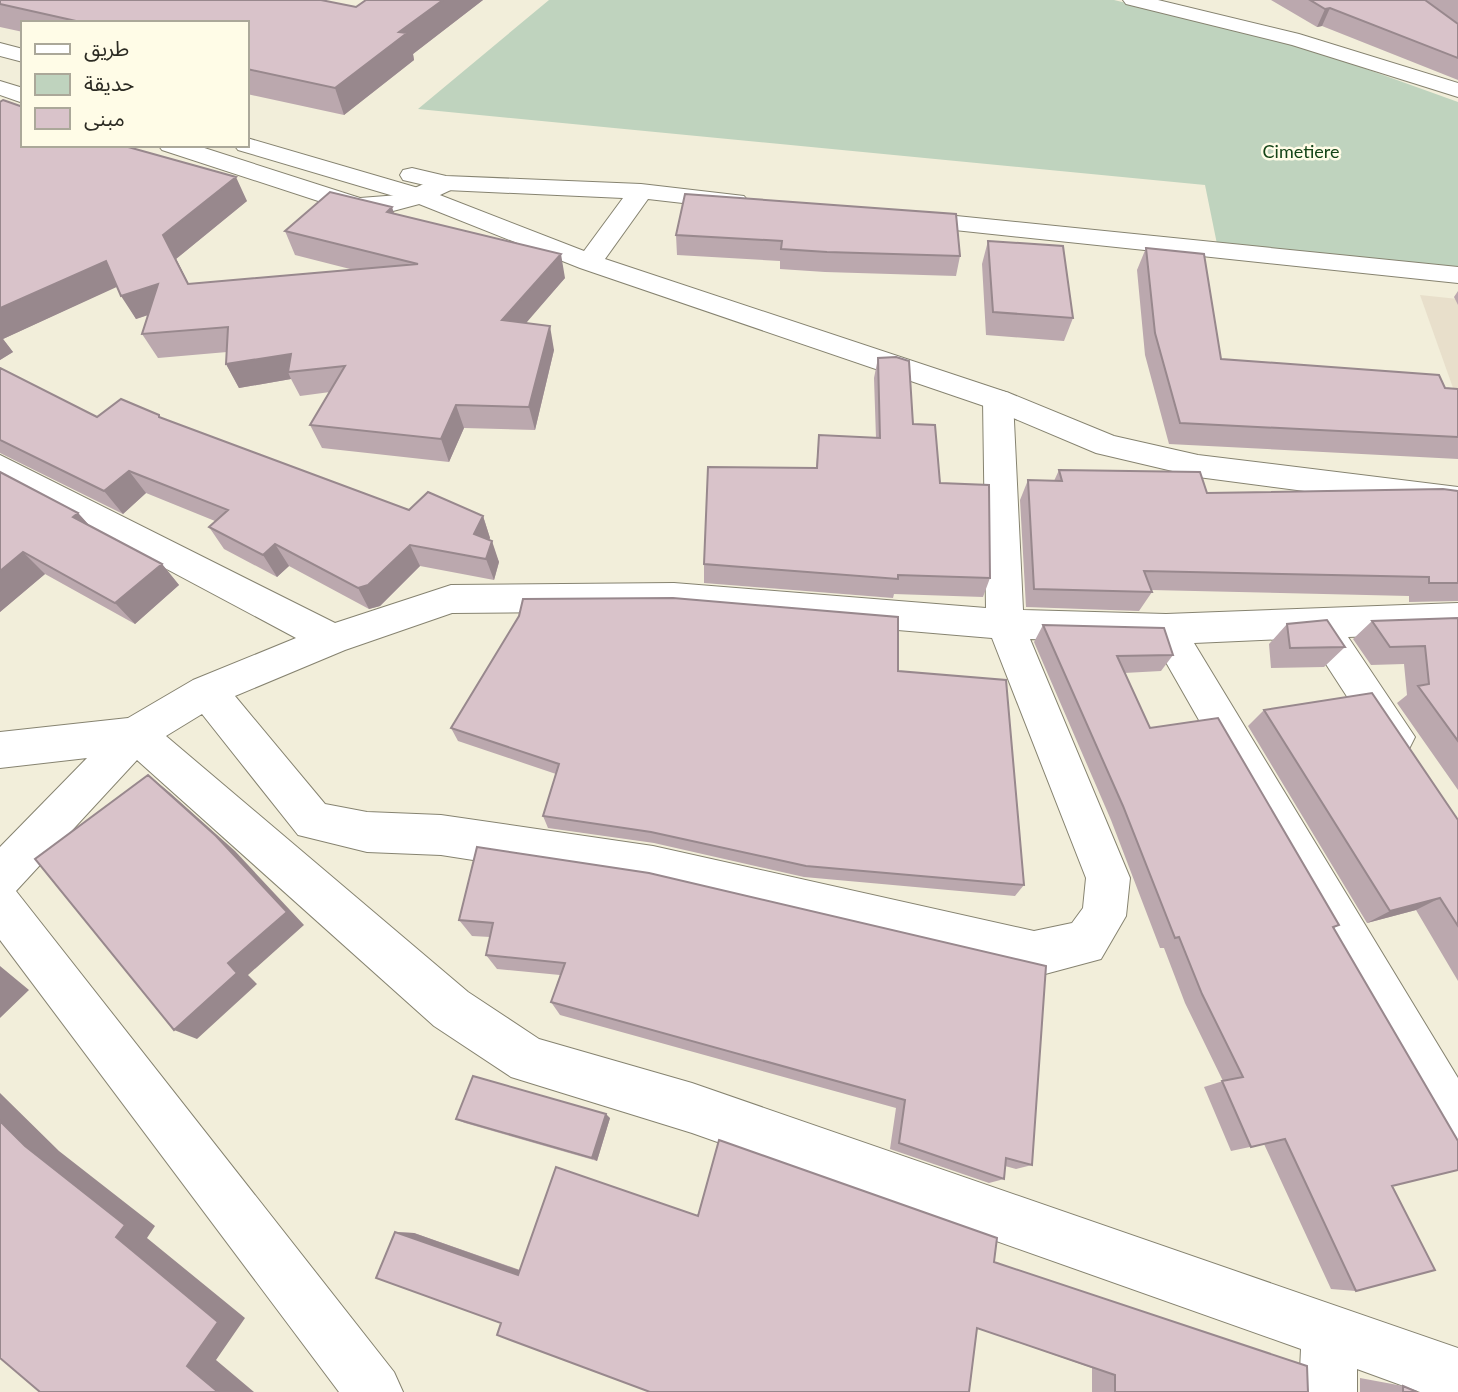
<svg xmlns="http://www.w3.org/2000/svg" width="1458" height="1392" font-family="Lato,'Noto Sans Arabic',sans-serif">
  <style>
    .education { fill: #e8dfcb }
    .green { fill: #bfd3be }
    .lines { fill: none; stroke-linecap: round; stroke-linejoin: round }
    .street-casing { stroke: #868370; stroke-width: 2 }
    .secondary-casing { stroke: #868370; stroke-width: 2 }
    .street { fill: #fff; fill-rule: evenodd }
    .secondary { fill: #fff; fill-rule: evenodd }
    .wall { fill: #bba8ae }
    .shaded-wall { fill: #98888d }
    .building { fill: #d9c3ca; stroke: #98888d; stroke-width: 2 }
    .labels { text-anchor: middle; stroke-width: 5; stroke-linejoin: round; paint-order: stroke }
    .far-park-label { font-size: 18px; fill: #144417; stroke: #fffce7 }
  </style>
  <rect width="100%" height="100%" fill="#f2eeda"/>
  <path class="education" d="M 1420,295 L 1458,299 L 1458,402 Z"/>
  <path class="green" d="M 549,0 L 1114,0 L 1297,44 L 1458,102 L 1458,269 L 1217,244 L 1205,185 L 418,109 Z"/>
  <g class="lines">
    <defs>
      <path id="street" d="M 1123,0 L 1158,0 L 1299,34 L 1458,83 L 1458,97 L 1292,45 L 1126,4 Z
        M 0,81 L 23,88 L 23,103 L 0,95 Z
        M 158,145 L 195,145 L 360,198 L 399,195 L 437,178 L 455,178 L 458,183 L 455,188 L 423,203 L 393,211 L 358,214 L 162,150 Z
        M 998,390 L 1009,393 L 1013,400 L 1023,610 L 1166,614 L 1458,603 L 1458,633 L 1348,637 L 1415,737 L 1409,749 L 1395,754 L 1381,749 L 1309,638 L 1194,643 L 1458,1078 L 1458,1150 L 1440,1143 L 1155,643 L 1030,639 L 1130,878 L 1126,916 L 1101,959 L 1034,977 L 653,888 L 441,855 L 367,852 L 298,835 L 202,714 L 166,736 L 468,992 L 539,1039 L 692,1083 L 1458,1348 L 1458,1392 L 1420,1392 L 1357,1369 L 1357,1392 L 1299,1392 L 1301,1349 L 692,1133 L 511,1077 L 434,1026 L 137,760 L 16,891 L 394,1372 L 403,1392 L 339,1392 L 0,940 L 0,847 L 87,758 L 0,768 L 0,732 L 128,718 L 193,680 L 296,638 L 0,480 L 0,455 L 335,623 L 451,585 L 674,583 L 986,608 L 983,400 L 987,393 ZM 674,611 L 992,638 L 1086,878 L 1083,908 L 1072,923 L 1034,931 L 653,846 L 441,815 L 367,812 L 325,804 L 235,696 L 345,650 L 452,613 Z"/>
      <path id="secondary" d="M 0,43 L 23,49 L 23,62 L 0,56 Z
        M 247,138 L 432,192 L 584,251 L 623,198 L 446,190 L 403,180 L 400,175 L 403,170 L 412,168 L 446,176 L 641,184 L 744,196 L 748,201 L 744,206 L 735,209 L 648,199 L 605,259 L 1009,393 L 1114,436 L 1198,455 L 1458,487 L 1458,511 L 1198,477 L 1096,453 L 987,407 L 580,268 L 414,202 L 238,150 L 234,145 L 247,145 Z
        M 907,211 L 1458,267 L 1458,283 L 898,224 L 894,219 L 898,214 Z"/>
    </defs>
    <use href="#street" class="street-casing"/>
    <use href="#secondary" class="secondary-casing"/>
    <use href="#street" class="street"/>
    <use href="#secondary" class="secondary"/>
  </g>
  <path class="wall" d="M 0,0 L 356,7 L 366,0 L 483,0 L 413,54 L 414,60 L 344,115 L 247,94 L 247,23 L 23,23 L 23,32 L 0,27 Z
    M 1271,0 L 1458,0 L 1458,80 L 1322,26 L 1317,27 Z
    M 0,102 L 247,201 L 176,259 L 189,284 L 354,270 L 295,255 L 285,231 L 395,214 L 565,278 L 525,323 L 554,350 L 535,430 L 464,428 L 449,462 L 322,448 L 310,425 L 330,392 L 300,396 L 291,379 L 239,388 L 226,364 L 227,352 L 158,358 L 142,334 L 148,315 L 136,319 L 117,286 L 3,339 L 13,352 L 0,360 Z
    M 685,194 L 960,256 L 956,276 L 825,272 L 780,269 L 780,261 L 677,255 L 676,235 Z
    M 988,241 L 1073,318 L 1064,341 L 986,335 L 982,264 Z
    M 1146,248 L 1221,359 L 1458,389 L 1458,459 L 1169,444 L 1145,355 L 1137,270 Z
    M 1458,291 L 1458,305 L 1454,297 Z
    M 878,358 L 913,424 L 940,483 L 990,578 L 983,597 L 894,594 L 893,598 L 704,583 L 704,564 L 816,468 L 819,435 L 876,438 L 874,378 Z
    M 0,368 L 97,417 L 159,415 L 162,419 L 409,510 L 483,516 L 490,538 L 489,540 L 499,562 L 494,580 L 420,566 L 380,606 L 369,609 L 289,566 L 277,577 L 224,549 L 209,527 L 215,521 L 146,493 L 123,514 L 0,453 Z
    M 1059,470 L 1207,493 L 1458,491 L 1458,601 L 1409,602 L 1409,596 L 1151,590 L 1152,592 L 1139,611 L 1026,607 L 1020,500 L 1028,480 L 1054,481 Z
    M 0,472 L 78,513 L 89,525 L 162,564 L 179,585 L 135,624 L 45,574 L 0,612 Z
    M 1458,618 L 1458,790 L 1397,703 L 1407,695 L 1404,664 L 1371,665 L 1353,639 L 1372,621 Z
    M 1287,624 L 1345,647 L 1324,667 L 1271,668 L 1269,644 Z
    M 1043,625 L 1173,655 L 1161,671 L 1124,673 L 1150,728 L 1339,925 L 1334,928 L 1392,1186 L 1356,1291 L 1331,1289 L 1264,1144 L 1231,1151 L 1204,1087 L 1223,1081 L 1185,1003 L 1164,948 L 1160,948 L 1111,820 L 1034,642 Z
    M 898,671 L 1024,885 L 1015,896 L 804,877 L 654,843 L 548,828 L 543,816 L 556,774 L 458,741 L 451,728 Z
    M 1264,710 L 1458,820 L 1458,981 L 1416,910 L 1367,923 L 1248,726 Z
    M 477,847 L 1032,1165 L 1016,1169 L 1005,1166 L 1004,1179 L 989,1183 L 890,1149 L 896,1108 L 560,1015 L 551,1002 L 560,975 L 497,969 L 486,955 L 490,937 L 472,936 L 459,920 Z
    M 610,1118 L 597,1161 L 465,1123 L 456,1119 Z
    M 698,1216 L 994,1262 L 1308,1392 L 1092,1392 L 1092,1368 L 977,1328 L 501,1323 L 395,1232 L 414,1233 L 520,1270 Z
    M 1360,1378 L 1403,1386 L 1417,1392 L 1360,1392 Z"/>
  <path class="shaded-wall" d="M 443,0 L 483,0 L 413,54 L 414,60 L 344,115 L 335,88 L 399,32 Z
    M 1330,8 L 1322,26 L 1317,27 L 1325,9 Z
    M 236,177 L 247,201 L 176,259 L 201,308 L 163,235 Z
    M 392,207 L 400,231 L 387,212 Z
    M 561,254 L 565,278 L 508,344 L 502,320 Z
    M 106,261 L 121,285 L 3,339 L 13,352 L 0,360 L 0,308 Z
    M 158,284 L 172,307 L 136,319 L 121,296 Z
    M 550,326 L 554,350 L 535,430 L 529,407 Z
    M 291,354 L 288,372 L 291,379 L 239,388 L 226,364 Z
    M 456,405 L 464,428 L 449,462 L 441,439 Z
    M 129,471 L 146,493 L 123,514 L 104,491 Z
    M 78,513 L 98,535 L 73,517 Z
    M 483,516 L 490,538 L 481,556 L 474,534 Z
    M 492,541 L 499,562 L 494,580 L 486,559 Z
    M 275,544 L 289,566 L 277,577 L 263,555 Z
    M 410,545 L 420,566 L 380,606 L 369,609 L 358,588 Z
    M 23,552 L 45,574 L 0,612 L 0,571 Z
    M 162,564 L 179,585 L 135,624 L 115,603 Z
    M 148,775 L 169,792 L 235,851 L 304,925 L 248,975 L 257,984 L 197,1039 L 174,1030 L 228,963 Z
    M 1440,898 L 1416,910 L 1367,923 L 1390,911 Z
    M 0,966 L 29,990 L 0,1018 Z
    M 0,1093 L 59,1151 L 155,1226 L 147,1238 L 245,1318 L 216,1360 L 254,1392 L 218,1392 L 187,1366 L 116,1237 L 0,1121 Z
    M 606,1114 L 610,1118 L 597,1161 L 592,1158 Z
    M 395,1232 L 414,1233 L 530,1274 L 518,1275 Z"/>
  <path class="building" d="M 0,0 L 321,0 L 356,7 L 366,0 L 443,0 L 399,32 L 407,33 L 335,88 L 247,69 L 247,23 L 85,23 L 0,4 Z
    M 1310,0 L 1425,0 L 1458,24 L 1458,58 L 1330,8 L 1325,9 Z
    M 3,100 L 23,107 L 23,145 L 121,145 L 236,177 L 163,235 L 188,284 L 418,264 L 285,231 L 330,192 L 392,207 L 387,212 L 561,254 L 502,320 L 550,326 L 529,407 L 456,405 L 441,439 L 310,425 L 345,366 L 288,372 L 291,354 L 226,364 L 228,327 L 142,334 L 158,284 L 121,296 L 106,261 L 0,308 L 0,102 Z
    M 685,194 L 956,214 L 960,256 L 827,252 L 781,249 L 782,241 L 676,235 Z
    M 988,241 L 1063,246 L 1073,318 L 993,312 Z
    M 1146,248 L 1204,254 L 1221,359 L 1439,375 L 1445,388 L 1458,389 L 1458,437 L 1180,423 L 1155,333 Z
    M 896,357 L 909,361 L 913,424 L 935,425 L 940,483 L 989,485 L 990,578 L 898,575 L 898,579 L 704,564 L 708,467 L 817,468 L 819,435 L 880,438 L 878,358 Z
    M 0,368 L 97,417 L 121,399 L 159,415 L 159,417 L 409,510 L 428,492 L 483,516 L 474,534 L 492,541 L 486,559 L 410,545 L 368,585 L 358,588 L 275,544 L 263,555 L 209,527 L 228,510 L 129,471 L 104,491 L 0,440 Z
    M 1059,470 L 1200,472 L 1207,493 L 1443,489 L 1458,491 L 1458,583 L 1429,583 L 1429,577 L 1144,571 L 1152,592 L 1034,589 L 1028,480 L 1062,481 Z
    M 0,472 L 78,513 L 73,517 L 162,564 L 115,603 L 23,552 L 0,571 Z
    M 673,598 L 898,617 L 898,671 L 1006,680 L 1024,885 L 806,866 L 651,832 L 543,816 L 559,764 L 451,728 L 519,616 L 523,599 Z
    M 1458,618 L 1458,741 L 1418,686 L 1429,684 L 1425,646 L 1390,647 L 1372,621 Z
    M 1327,620 L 1345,647 L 1290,648 L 1287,624 Z
    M 1043,625 L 1164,628 L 1173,655 L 1117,656 L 1150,728 L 1218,718 L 1339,925 L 1333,927 L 1458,1141 L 1458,1170 L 1392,1186 L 1435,1270 L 1356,1291 L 1285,1139 L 1251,1147 L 1222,1081 L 1243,1077 L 1202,994 L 1179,937 L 1175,938 L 1123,806 Z
    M 1372,693 L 1458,820 L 1458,926 L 1440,898 L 1390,911 L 1264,710 Z
    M 148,775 L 216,836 L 287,912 L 228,963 L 237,973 L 174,1030 L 35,859 Z
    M 477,847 L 649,873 L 1046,966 L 1032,1165 L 1006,1158 L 1004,1179 L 899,1143 L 905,1100 L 551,1002 L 565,963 L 486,955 L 493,923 L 459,920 Z
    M 473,1076 L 606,1114 L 592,1158 L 456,1119 Z
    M 0,1121 L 25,1146 L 125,1225 L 116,1237 L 218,1322 L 187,1366 L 218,1392 L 40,1392 L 0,1358 Z
    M 719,1140 L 997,1238 L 994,1262 L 1307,1366 L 1308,1392 L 1115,1392 L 1115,1375 L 977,1328 L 969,1392 L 650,1392 L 497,1335 L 501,1323 L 376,1278 L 395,1232 L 518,1275 L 556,1167 L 698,1216 Z
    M 1403,1386 L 1417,1392 L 1403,1392 Z"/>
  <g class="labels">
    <g class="far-park-label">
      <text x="1301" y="158">Cimetiere</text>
    </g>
  </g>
  <rect x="21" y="21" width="228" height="126" fill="#fffce7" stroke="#aba899" stroke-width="2"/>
  <rect x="35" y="44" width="35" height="10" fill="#ffffff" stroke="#aba899" stroke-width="2"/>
  <text x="84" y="56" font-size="21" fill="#2c2b23">طريق</text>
  <rect x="35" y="74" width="35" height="21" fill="#bfd3be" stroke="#aba899" stroke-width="2"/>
  <text x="84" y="91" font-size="21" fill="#2c2b23">حديقة</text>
  <rect x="35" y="108" width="35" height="21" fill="#d9c3ca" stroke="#aba899" stroke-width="2"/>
  <text x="84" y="126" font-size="21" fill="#2c2b23">مبنى</text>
</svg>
